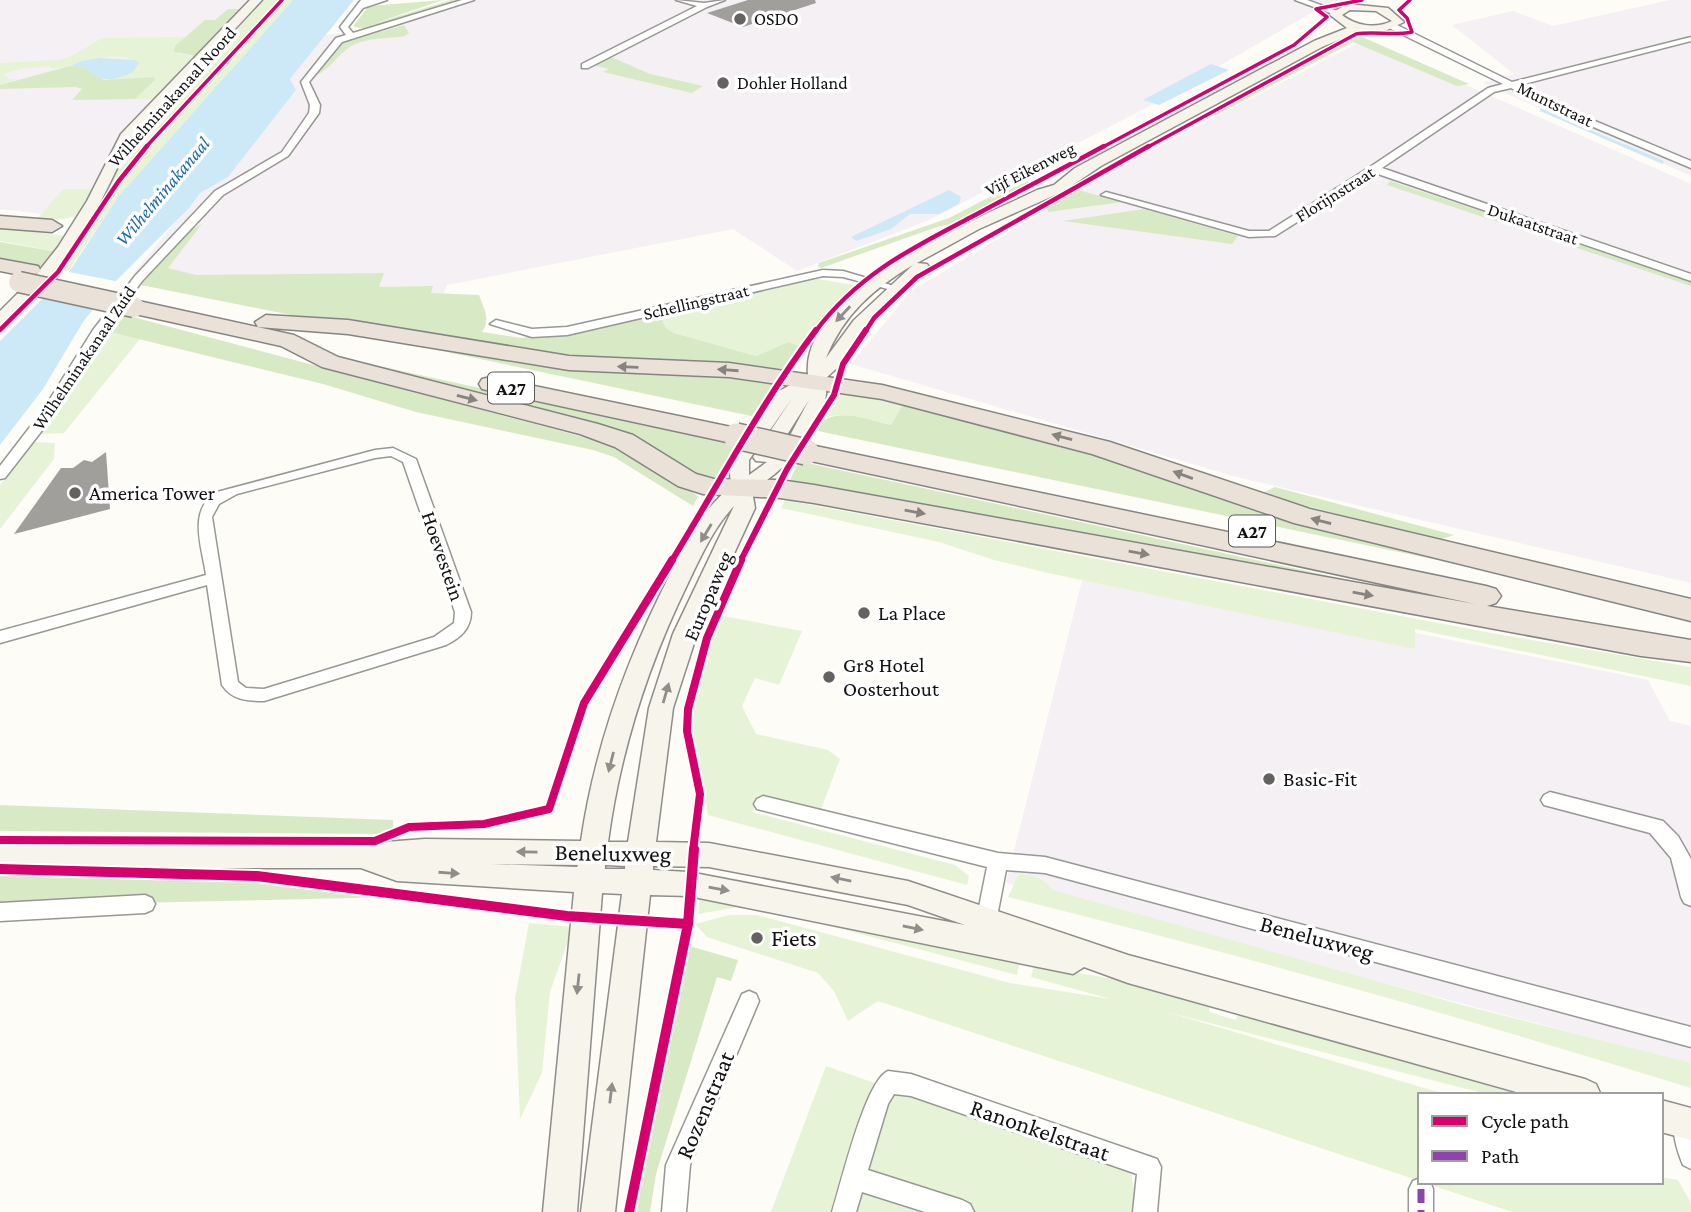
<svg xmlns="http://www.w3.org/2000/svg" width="1691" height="1212" font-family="'Crimson Pro',serif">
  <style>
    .industrial { fill: #f5f0f3 }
    .green { fill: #e7f3d7 }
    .forest { fill: #d8eac5 }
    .water { fill: #cde8f7 }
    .pier { fill: #fdfcf7 }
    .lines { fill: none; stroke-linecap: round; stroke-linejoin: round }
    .stream-far1 { stroke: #cde8f7; stroke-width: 2.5 }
    .stream { stroke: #cde8f7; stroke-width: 3.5 }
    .building { fill: #a19f9c }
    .street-casing { stroke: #979795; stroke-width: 3 }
    .secondary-casing { stroke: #8e8d8b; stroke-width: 3 }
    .highway-casing { stroke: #858482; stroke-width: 3 }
    .street { fill: #fffffe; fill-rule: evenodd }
    .secondary { fill: #f6f4eb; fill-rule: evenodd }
    .highway { fill: #eae1d8; fill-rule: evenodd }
    .highway-bridge-far1-casing { stroke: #858482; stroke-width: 23; stroke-linecap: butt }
    .highway-bridge-casing { stroke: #858482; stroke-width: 28; stroke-linecap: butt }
    .highway-bridge-far1 { stroke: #eae1d8; stroke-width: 20 }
    .highway-bridge { stroke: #eae1d8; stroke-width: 25 }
    .quiet { stroke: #8e44ad; stroke-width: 7; stroke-dasharray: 14 7; stroke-linecap: butt }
    .cycleway-far4-casing { stroke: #fff; stroke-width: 6 }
    .cycleway-far3-casing { stroke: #fff; stroke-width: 7 }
    .cycleway-far2-casing { stroke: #fff; stroke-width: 10 }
    .cycleway-far1-casing { stroke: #fff; stroke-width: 12 }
    .cycleway-casing { stroke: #fff; stroke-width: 14 }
    .cycleway-far4 { stroke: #d6006c; stroke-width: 3.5 }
    .cycleway-far3 { stroke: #d6006c; stroke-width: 4.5 }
    .cycleway-far2 { stroke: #d6006c; stroke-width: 6 }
    .cycleway-far1 { stroke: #d6006c; stroke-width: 8 }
    .cycleway { stroke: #d6006c; stroke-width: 10 }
    .oneway { fill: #8f8e89 }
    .oneway2 { fill: #88837e }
    .poi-dot { fill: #646362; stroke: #fff; stroke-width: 2.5 }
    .labels { text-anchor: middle; stroke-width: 7; stroke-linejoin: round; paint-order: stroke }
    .far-poi-label { font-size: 18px; fill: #111; stroke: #fff; text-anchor: start }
    .far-street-label { font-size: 18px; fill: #111; stroke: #fff }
    .far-water-label { font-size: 19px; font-style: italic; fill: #1768a6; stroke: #fff }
    .shield { fill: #fff; stroke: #585858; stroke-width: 2 }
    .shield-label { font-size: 19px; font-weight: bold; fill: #111 }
    .poi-label { font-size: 21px; fill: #111; stroke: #fff; text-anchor: start }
    .street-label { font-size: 21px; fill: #111; stroke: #fff }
    .near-street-label { font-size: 24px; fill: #111; stroke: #fff }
    .near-poi-label { font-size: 24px; fill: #111; stroke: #fff; text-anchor: start }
  </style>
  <rect width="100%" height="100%" fill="#fdfcf7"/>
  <path class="industrial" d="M 0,0 L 264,0 L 180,98 L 93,220 L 0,209 Z
    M 464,0 L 1351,0 L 1320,8 L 1146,108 L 929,220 L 797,271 L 733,229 L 447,285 L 435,314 L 166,275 L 132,275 L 200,192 L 228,177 L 296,90 L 290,79 L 326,35 L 377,28 Z
    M 1670,0 L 1691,0 L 1691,176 L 1483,83 L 1514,74 L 1452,25 L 1513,11 L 1553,26 Z
    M 1364,40 L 1691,184 L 1691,583 L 1237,477 L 851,364 L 910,292 L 1109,172 Z
    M 1082,580 L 1278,605 L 1648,680 L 1670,721 L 1691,726 L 1691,1064 L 1006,883 Z"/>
  <path class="green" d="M 263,0 L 279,0 L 113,181 L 97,204 L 123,149 Z
    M 284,0 L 293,0 L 118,197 L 68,271 L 61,270 L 75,254 L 115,187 Z
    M 187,37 L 175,46 L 178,54 L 197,56 L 155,99 L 135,99 L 155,80 L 153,77 L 106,80 L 121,77 L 139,63 C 118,47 74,66 52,69 L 50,66 L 20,69 L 4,74 L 9,79 L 17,79 L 0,85 L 0,63 L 56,60 L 70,57 L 102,38 Z
    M 63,189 L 93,189 C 78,221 70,221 38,218 Z
    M 0,227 L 65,236 L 66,240 L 58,252 L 0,241 Z
    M 818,279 L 860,286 L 835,310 L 807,348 L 788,342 L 756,356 L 674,333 L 666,328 L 658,311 Z
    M 106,331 L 140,339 L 64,433 L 40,434 Z
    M 841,392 L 904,403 L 892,425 C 871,421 836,406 819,423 Z
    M 33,442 L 55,443 L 54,459 L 0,529 L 0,485 Z
    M 785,500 L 1502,635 L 1691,667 L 1691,686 L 1415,629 L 1415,649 L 1048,573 L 994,560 L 939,542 L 781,508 Z
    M 718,615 L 802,631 L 779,685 L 755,678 L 742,706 L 756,734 L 828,750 L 840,759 L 820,812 L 761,796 L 752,812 L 955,865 L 969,876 L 967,885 L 708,815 L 690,720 L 691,706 Z
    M 1019,874 C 1034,875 1042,878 1053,890 L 1466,1006 L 1691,1063 L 1691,1088 C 1465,1018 1238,954 1008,897 Z
    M 700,897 L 764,906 L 1019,963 L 1017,975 L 765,909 L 744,906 L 698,914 Z
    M 729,915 L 757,915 L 1010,983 L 1111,999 L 1031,977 L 1034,965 L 1113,979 L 1209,1006 L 1209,1012 L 1236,1020 L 1238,1014 L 1527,1095 L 1490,1095 L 1167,1012 L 1448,1095 L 1420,1095 L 1420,1181 L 878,1001 L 848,1021 L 834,991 L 818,973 L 707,937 L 695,924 Z
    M 529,923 L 573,927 L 550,992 L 542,1073 L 520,1119 L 515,998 Z
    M 826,1066 L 1132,1173 C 1130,1191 1142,1198 1140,1212 L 771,1212 Z
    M 1661,1177 L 1678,1180 L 1691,1203 L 1691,1212 L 1512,1212 L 1422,1182 L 1661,1182 Z"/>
  <path class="forest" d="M 443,0 L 373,24 L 451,0 L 464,0 C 439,8 376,37 353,26 L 369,6 Z
    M 228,9 L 243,9 L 197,56 L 174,52 L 175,46 L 205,20 L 215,20 Z
    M 404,25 L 409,33 L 405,36 C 388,39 369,37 353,45 C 337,54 331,70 313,77 L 339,44 Z
    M 1360,36 L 1469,84 L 1457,86 L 1353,42 L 1215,116 L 1208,114 Z
    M 609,56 L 650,74 L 703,86 L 692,93 L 603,72 L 609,69 L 592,65 Z
    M 70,66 L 85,68 L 104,80 L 153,77 L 155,80 L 135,99 L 72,100 L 82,89 L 76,87 L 0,89 L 0,85 Z
    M 1021,181 L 1035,183 L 966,221 L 937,227 L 821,268 L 818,267 L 819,263 L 949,218 Z
    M 1390,181 L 1691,281 L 1691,286 L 1387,185 Z
    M 1078,190 L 1122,202 L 1048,212 L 1046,206 Z
    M 1144,209 L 1238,236 L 1232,244 L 1063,221 Z
    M 202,224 L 168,268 L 196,275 L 384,273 L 379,287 L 433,286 L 431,293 L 479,295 C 484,309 491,320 482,332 L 522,338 L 658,311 L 666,328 L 674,333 L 756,356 L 788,342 L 807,348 L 792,370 L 786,372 L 626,365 L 521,352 L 291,315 L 141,285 C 156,265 180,234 202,224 Z
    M 0,242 L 58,252 L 43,267 L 0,258 Z
    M 118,313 L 613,445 L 698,496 L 693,506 L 614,457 L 593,450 L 416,412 L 323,384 L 106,331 Z
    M 361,334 L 594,371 L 775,378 L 769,397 L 756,417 Z
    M 384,367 L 735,444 L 713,483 L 686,472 L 638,439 L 382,369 Z
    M 904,403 L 967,417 L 1500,573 L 813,430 C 833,404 864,419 891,425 Z
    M 798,461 L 1395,590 L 789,483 Z
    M 1275,487 L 1454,535 L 1439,540 L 1260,494 Z
    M 0,805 L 393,820 L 393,828 L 386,834 L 0,831 Z
    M 0,876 C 148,876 294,879 441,896 L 0,906 Z
    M 689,946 L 738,960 L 731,981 L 717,977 L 656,1174 L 650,1212 L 637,1212 L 647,1137 Z"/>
  <path class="water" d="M 293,0 L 354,0 L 290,79 L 296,90 L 228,177 L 200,193 L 189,208 L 115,282 L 83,322 L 43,389 L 0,445 L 0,341 L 69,272 L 118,197 Z
    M 99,58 L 135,60 L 139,63 L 133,72 C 111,82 103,83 85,68 L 70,66 L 82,61 Z
    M 1211,64 L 1229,70 L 1159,105 L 1143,100 Z
    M 949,190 L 961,197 L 959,204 L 939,214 L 910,214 L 891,229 L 856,241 L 851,237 Z"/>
  <path class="pier" d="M 64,271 L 120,282 L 98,307 L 45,293 Z"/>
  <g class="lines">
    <path class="stream-far1" d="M 1541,110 L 1629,148"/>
    <path class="stream" d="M 1625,146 L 1662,162"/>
  </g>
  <path class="building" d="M 748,0 L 815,0 L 816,3 L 743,27 L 707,13 Z
    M 106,452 L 110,509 L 14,534 L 61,468 L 73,468 L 84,460 L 92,462 Z"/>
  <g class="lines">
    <defs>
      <path id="street" d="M 361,0 L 387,0 L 363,8 L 348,27 L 353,33 L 462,0 L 474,0 L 342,42 L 309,82 L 320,105 L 319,113 L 288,156 L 223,195 L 143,280 L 104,331 L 54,415 L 5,478 L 0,479 L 0,466 L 43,410 L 93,330 L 135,276 L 215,191 L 282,152 L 309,113 L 310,105 L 301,82 L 336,38 L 346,35 L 340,27 Z
        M 676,0 L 704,3 L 725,0 L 707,7 L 588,68 L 582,68 L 582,64 L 697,6 Z
        M 1295,0 L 1307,0 L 1340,12 L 1333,14 Z
        M 1389,24 L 1395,24 L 1512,82 L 1691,37 L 1691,41 L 1520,85 L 1578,114 L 1691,161 L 1691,168 L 1572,118 L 1511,88 L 1494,92 L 1382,168 L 1691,274 L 1691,281 L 1375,173 L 1275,236 L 1249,237 L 1101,195 L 1106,192 L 1249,231 L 1269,231 L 1370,167 L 1488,88 L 1503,84 L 1389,28 Z
        M 823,270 L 843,271 L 901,288 L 895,291 L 843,277 L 823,276 L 567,335 L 532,337 L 490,324 L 496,320 L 532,329 L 567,327 Z
        M 393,448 L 416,459 L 471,612 C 471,629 460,638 446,645 L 264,701 C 247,701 232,700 222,685 L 207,585 L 0,643 L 0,631 L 206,575 C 202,546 187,510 217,492 L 375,450 ZM 391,456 L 403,462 L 455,612 L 454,623 L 434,637 L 264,689 L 246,688 L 238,682 L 212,517 L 219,504 L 237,494 L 375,458 Z
        M 1550,792 L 1663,821 L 1678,836 L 1691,859 L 1691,906 L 1684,903 L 1681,897 L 1671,858 L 1650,833 L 1544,805 L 1541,800 L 1544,795 Z
        M 763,796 L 998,853 L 1045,857 L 1691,1027 L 1691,1047 L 1045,873 L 1006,870 L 995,927 L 992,933 L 985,936 L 978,933 L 975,927 L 987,867 L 757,809 L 754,804 L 757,799 Z
        M 145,895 L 152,898 L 155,904 L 152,910 L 145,913 L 0,921 L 0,903 Z
        M 749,991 L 756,994 L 759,1001 L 690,1165 L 686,1212 L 662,1212 L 666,1165 L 742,994 Z
        M 888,1071 L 911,1074 L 1157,1159 L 1161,1167 L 1157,1212 L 1133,1212 L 1137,1174 L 911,1096 L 894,1094 L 888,1104 L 868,1170 L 962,1200 L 970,1204 L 974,1212 L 925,1212 L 862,1192 L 856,1212 L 832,1212 C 841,1184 865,1081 888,1071 Z
        M 1684,1111 L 1691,1114 L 1691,1169 L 1683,1165 C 1677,1151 1670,1128 1676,1114 Z
        M 1420,1178 L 1420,1182 L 1430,1182 L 1433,1189 L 1433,1212 L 1409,1212 L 1409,1189 L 1413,1181 Z"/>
      <path id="secondary" d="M 250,0 L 262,0 L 131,140 L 101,201 L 72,250 L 46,283 L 6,324 L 0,325 L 0,311 L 35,276 L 58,247 L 87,201 L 121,134 Z
        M 1348,4 L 1388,8 L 1404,22 L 1383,32 L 1360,31 L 1322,47 L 1101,166 L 1064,191 L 979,229 L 917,263 L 927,264 L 929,267 L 866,328 L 837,368 L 826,378 C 831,428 790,465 752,491 L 755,508 L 697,634 L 673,708 L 656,842 L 709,843 L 908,881 L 1128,955 L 1585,1079 L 1596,1084 L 1601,1095 L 1527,1095 L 1128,983 L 1084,967 L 1073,974 L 689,896 L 650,895 L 615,1212 L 581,1212 L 622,894 L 602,893 L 577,1212 L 543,1212 L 574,892 L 397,881 L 361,868 L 0,868 L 0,844 L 358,844 L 425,839 L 581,841 C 595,745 628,655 673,569 C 688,540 704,507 731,487 L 729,460 L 774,394 L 808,375 C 800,290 974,221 1037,190 L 1054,185 L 1075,168 L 1314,41 L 1347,28 L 1329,14 ZM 1350,10 L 1376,11 L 1392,21 C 1375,29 1356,26 1342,15 ZM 913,265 L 854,320 L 826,358 C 844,314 873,289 913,265 ZM 793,397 L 753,457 L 756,461 L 767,462 L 749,475 L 749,460 ZM 809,400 L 787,441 L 772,458 L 773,457 ZM 734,506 L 673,634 L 649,708 L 628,842 L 608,842 C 620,751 648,665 688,583 C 701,556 714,527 734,506 ZM 491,864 L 578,865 L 577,867 ZM 605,865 L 625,866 L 625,869 L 605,869 ZM 653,866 L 709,867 L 908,905 L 965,925 L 689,872 L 653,870 Z
        M 1661,1100 L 1691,1108 L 1691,1140 L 1661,1132 Z"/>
      <path id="highway" d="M 0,216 L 52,220 L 62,226 L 52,232 L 0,228 Z
        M 0,259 L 38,266 L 41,271 L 30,277 L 0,271 Z
        M 134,300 L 294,335 L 338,357 L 598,424 L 633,435 L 696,474 L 714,479 L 780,480 L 814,485 L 1475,604 L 797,458 L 793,452 L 797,446 L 806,444 L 1486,586 L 1496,589 L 1501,596 L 1496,603 L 1487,606 L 1691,640 L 1691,662 L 1641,656 L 814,503 L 780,498 L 703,494 L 678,486 L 615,447 L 580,434 L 322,367 L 281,346 L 126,312 L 123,307 L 126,302 Z
        M 266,315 L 348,320 L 569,356 L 729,363 L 882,385 L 1110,442 L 1310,509 L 1691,599 L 1691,621 L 1294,523 L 1092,454 L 882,399 L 729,377 L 569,370 L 348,334 L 258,327 L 255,322 Z
        M 491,377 L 736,428 L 745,431 L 749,436 L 745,441 L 736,444 L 482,389 L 479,384 L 482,379 Z"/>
    </defs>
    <use href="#street" class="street-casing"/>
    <use href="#secondary" class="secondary-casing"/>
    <use href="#highway" class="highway-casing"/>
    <use href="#street" class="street"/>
    <use href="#secondary" class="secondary"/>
    <use href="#highway" class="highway"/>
    <defs>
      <path id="highway-bridge-far1" d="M 19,282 L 134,307"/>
      <path id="highway-bridge" d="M 736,436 L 806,452"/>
    </defs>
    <use href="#highway-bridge-far1" class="highway-bridge-far1-casing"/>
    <use href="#highway-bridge" class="highway-bridge-casing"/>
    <use href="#highway-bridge-far1" class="highway-bridge-far1"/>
    <use href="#highway-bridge" class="highway-bridge"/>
    <path class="quiet" d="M 1421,1189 L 1421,1212"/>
    <defs>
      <path id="cycleway-far4" d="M 145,148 L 282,0
        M 1101,148 L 1294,45 L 1327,17 L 1316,9 L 1362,0
        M 1146,148 L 1356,34 C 1375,31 1392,36 1412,32 L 1407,18 L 1399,10 L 1410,0"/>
      <path id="cycleway-far3" d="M 0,330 L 58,272 L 118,182 L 147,146
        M 815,332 C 859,273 914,247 977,214 C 1019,191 1062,169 1104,146
        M 865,332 L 874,318 L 917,277 L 1149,146"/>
      <path id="cycleway-far2" d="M 671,562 C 719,484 761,403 816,330
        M 740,562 L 787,469 L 834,395 L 843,364 L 866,330"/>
      <path id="cycleway-far1" d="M 0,840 L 375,841 L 409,827 L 484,824 L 549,809 L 584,703 L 672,560
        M 693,851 L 700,794 L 687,731 L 688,709 L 707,638 L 741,560"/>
      <path id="cycleway" d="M 0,869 L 257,876 L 567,916 L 688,924
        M 629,1212 L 688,924 L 694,849"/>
    </defs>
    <use href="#cycleway-far4" class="cycleway-far4-casing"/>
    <use href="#cycleway-far3" class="cycleway-far3-casing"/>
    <use href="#cycleway-far2" class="cycleway-far2-casing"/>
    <use href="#cycleway-far1" class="cycleway-far1-casing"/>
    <use href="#cycleway" class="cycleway-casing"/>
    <use href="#cycleway-far4" class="cycleway-far4"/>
    <use href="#cycleway-far3" class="cycleway-far3"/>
    <use href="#cycleway-far2" class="cycleway-far2"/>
    <use href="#cycleway-far1" class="cycleway-far1"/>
    <use href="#cycleway" class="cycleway"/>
  </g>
  <defs><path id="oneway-solid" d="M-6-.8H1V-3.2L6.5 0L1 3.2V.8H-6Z" transform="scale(1.75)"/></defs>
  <g class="oneway">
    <use href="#oneway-solid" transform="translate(843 314) rotate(133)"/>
    <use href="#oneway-solid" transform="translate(706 533) rotate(121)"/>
    <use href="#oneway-solid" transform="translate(666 693) rotate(-74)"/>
    <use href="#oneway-solid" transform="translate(611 762) rotate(104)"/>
    <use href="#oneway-solid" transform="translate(527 852) rotate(-179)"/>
    <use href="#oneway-solid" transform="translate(449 873) rotate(4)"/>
    <use href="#oneway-solid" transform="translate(841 879) rotate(-169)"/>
    <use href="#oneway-solid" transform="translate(719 889) rotate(10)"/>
    <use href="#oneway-solid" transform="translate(913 928) rotate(12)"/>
    <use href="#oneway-solid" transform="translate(578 984) rotate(96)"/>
    <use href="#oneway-solid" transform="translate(611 1093) rotate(-83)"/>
  </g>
  <g class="oneway2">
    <use href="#oneway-solid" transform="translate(628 367) rotate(-178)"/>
    <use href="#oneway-solid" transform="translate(728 370) rotate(-176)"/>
    <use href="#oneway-solid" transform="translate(467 398) rotate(14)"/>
    <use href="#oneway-solid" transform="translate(1062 437) rotate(-165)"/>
    <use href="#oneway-solid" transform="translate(1183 475) rotate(-160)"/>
    <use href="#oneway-solid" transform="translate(915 512) rotate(10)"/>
    <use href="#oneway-solid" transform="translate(1321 521) rotate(-165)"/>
    <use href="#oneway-solid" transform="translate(1139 553) rotate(10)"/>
    <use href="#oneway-solid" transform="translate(1363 594) rotate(10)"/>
  </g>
  <g class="poi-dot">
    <circle cx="740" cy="19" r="7"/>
    <circle cx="723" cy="83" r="7"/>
    <circle cx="75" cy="493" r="7"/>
    <circle cx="864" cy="613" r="7"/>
    <circle cx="829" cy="677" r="7"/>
    <circle cx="1269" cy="779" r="7"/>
    <circle cx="757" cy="938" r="7"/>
  </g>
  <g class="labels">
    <g class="far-poi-label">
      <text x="754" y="25">OSDO</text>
      <text x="737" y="89">Dohler Holland</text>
    </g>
    <g class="far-street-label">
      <text transform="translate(172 97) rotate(-48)" y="6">Wilhelminakanaal Noord</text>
      <text transform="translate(1555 104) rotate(26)" y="6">Muntstraat</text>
      <text transform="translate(1030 169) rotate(-27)" y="6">Vijf Eikenweg</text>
      <text transform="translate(1335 194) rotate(-32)" y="6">Florijnstraat</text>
      <text transform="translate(1533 224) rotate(19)" y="6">Dukaatstraat</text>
      <text transform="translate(696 302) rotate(-13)" y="6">Schellingstraat</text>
      <text transform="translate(84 358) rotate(-56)" y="6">Wilhelminakanaal Zuid</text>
    </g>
    <g class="far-water-label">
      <text transform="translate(162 191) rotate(-50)" y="7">Wilhelminakanaal</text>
    </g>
    <g class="shield">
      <rect x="488" y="372.5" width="46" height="31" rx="5"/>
      <rect x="1229" y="515.5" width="46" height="31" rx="5"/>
    </g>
    <g class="shield-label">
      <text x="511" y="395">A27</text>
      <text x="1252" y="538">A27</text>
    </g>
    <g class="poi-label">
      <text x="89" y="500">America Tower</text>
      <text x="878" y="620">La Place</text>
      <text x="843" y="672">Gr8 Hotel<tspan x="843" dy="24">Oosterhout</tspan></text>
      <text x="1283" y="786">Basic-Fit</text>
    </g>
    <g class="street-label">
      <text transform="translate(443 556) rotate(71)" y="7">Hoevestein</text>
      <text transform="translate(708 596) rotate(-67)" y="7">Europaweg</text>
    </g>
    <g class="near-street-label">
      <text transform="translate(613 853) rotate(1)" y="8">Beneluxweg</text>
      <text transform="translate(1317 938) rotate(15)" y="8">Beneluxweg</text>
      <text transform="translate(705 1105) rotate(-67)" y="8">Rozenstraat</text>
      <text transform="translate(1040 1130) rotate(19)" y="8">Ranonkelstraat</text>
    </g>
    <g class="near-poi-label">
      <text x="771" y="946">Fiets</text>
    </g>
  </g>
  <rect x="1418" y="1093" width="245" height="91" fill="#ffffff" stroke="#a0a0a0" stroke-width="2"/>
  <rect x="1432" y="1116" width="35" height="10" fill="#d6006c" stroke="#a0a0a0" stroke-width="2"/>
  <text x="1481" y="1128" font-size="21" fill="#111111">Cycle path</text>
  <rect x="1432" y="1151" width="35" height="10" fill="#8e44ad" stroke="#a0a0a0" stroke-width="2"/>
  <text x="1481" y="1163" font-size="21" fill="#111111">Path</text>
</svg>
